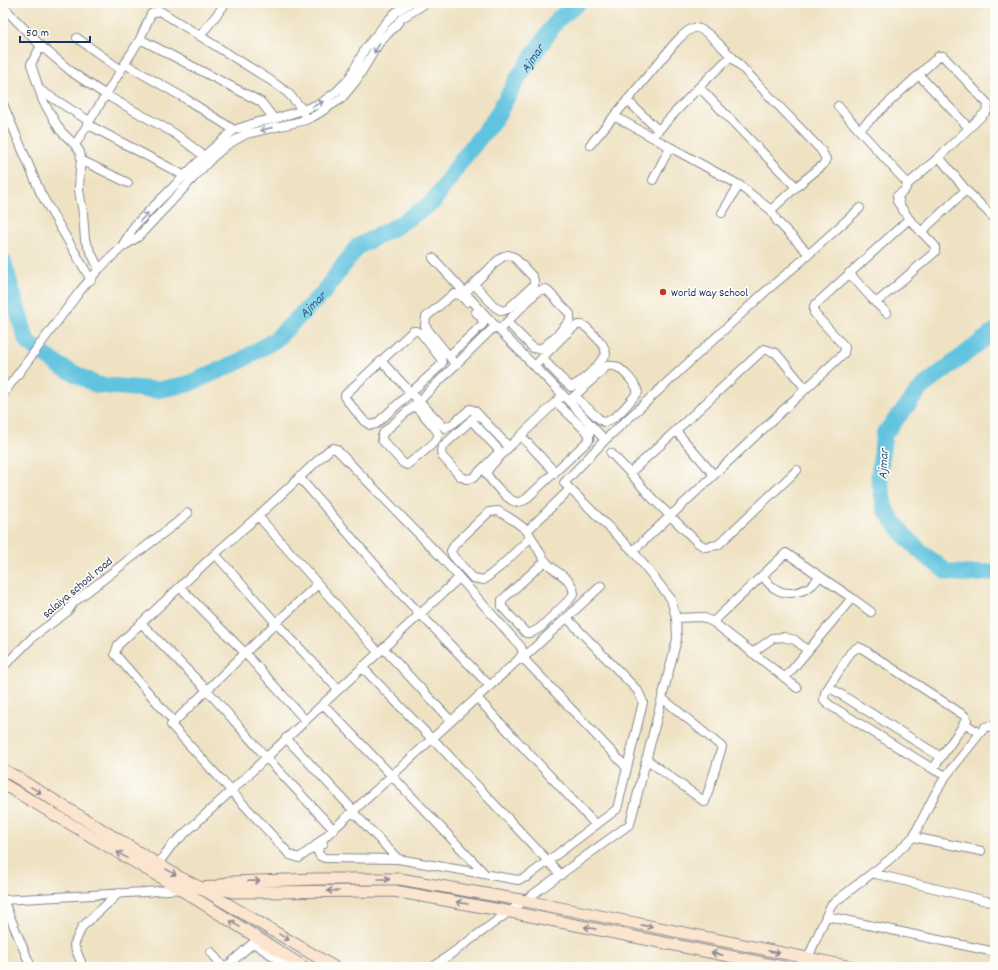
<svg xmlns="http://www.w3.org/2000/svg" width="998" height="970" font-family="Dekko,sans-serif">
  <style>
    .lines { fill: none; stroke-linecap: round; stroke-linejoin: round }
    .river { stroke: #61c3df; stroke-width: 17 }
    .street-casing { stroke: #858890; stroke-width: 10 }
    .secondary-casing { stroke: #858890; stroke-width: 13 }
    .street { stroke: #fff; stroke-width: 8 }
    .secondary { stroke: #fce5cf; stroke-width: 11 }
    .oneway { stroke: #8d97ae }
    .oneway2 { stroke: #8c8a96 }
    .poi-dot { fill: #c8321e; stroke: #fdfcf7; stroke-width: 1.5 }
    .labels { text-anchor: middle; stroke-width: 3.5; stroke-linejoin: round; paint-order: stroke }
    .poi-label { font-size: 12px; fill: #1b2f5e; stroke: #fdfcf7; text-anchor: start }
    .street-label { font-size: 12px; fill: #1b2f5e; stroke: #fdfcf7 }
    .water-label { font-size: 13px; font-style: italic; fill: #305b85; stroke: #fdfcf7 }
  </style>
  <rect width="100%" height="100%" fill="#fdfcf7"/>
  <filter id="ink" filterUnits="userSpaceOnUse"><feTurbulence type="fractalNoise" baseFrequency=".025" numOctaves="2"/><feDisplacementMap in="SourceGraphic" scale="8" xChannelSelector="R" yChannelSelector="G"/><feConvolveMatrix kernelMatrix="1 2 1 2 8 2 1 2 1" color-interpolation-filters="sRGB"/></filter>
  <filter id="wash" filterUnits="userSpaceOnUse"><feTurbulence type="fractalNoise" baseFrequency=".012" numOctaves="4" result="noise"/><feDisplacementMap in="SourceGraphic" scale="16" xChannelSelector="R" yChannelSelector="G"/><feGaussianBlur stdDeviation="0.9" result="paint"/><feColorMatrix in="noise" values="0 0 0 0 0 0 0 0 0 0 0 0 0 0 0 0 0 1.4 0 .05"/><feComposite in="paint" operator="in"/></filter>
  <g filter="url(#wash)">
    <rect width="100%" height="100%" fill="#efe2c3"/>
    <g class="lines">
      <g class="river">
        <path id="s1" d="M 3,261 L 27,342 L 60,366 L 97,385 L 157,390 L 188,384 L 240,361 L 275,340 L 323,293 L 357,247 L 398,225 L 433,202 L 461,161 L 496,117 L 519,76 L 558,19 L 578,3"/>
        <path d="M 995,331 L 922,387 L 884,434 L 879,476 L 885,509 L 904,535 L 922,553 L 947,572 L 968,574 L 995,572"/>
      </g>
    </g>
  </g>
  <g filter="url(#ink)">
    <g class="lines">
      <defs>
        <path id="street" d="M 3,5 L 10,14 L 41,46 L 73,73 L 106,95 L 174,133 L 204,156
          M 200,36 L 226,3
          M 77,38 L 121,70
          M 140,39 L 261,102 L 274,119
          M 41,46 L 31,64 L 43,101 L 60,130 L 75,145
          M 731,56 L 821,150 L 826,159 L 823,165 L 796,187 L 771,210 L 777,221 L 809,254
          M 125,64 L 186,99 L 234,130
          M 919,75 L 969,128
          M 699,87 L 796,187
          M 40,90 L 89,121
          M 627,100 L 658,130
          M 3,104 L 41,194 L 91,280
          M 838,106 L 859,130 L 939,56 L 943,56 L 988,104 L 987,111 L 939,157 L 966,190
          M 614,116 L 670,147 L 653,180
          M 87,124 L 185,176
          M 859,130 L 908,184 L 904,191 L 897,196 L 899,200 L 897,201 L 909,219
          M 590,145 L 675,43 C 680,38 686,30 694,28 C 705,26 723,49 731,56 L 699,87 L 652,137
          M 670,147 L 739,185 L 722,213
          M 81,160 L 128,183
          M 908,184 L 939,157
          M 739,185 L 771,210
          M 921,232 L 966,190 L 995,219
          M 122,246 L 135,225 L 204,156 L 234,130 L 258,122 L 274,119 L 303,110 L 321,103 L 336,92 L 349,79 L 365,49 L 384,25 L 396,12 L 410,3
          M 433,258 L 499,330 L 563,395 L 605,440
          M 99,269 L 85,240 L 83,213 L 79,190 L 80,169 L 81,160 L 80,152 L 75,145 L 140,39 L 151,14 L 155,12 L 160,11 L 270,80 L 288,93 L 303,110 L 306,120
          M 849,273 L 876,303
          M 465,293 L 497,261 L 504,256 L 508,255 L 514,257 L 533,277 L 534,281 L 534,285 L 508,309 L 502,311 L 495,307 L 474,284
          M 499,330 L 538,291 L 546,289 L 570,314 L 570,320 L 558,334 L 545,346 L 539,349 L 533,348 L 507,322
          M 413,331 L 417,331 L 421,333 L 424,337 L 441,359 L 442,363 L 439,367 L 376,424 L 370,425 L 364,421 L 345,398 L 345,395 L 348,392 Z
          M 449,356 L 483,324 L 482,319 L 476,312
          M 381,361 L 419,401 L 445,428 L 454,423 L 470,409 L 475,411 L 509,447 L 563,395
          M 456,365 L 425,326 L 426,317 L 453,294 L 460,295 L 467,302
          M 535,366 C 541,359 571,327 578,325 C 584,323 589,330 593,334 C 600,341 604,344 606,354 C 597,367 585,380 571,387 L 562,379 L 542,358
          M 3,394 L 80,291 L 99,269 L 121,248 L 138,237 L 212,158 L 227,145 L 246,134 L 306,120 L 316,115 L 341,99 L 356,81 L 379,43 L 396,25 L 402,18 L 426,3
          M 569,401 L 607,366 C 610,366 614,365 617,367 C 623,370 637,385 638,392 C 630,401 617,420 604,422 L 598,418 L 575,396
          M 414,405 C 419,411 438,429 438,435 C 439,441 413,460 407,465 L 403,463 L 382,440 L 382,436 L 384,432 L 419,401 L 495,326
          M 471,420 L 498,449 L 498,453 L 473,478 L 466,479 L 460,476 L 442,456 L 441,450 L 443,446 L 478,414
          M 676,431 L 714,475
          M 521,436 L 555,472
          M 509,447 L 490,467 L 486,473 C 491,481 507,500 516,502 C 519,503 521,501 525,500 L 589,440 L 589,434 L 556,402
          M 611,453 L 630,473 L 650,496 L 698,543 L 705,547 L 718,545 L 797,470
          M 630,473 L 764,349 L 776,353 L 806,389
          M 299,477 L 399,592 L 490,686
          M 258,516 L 378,652
          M 527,531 L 570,489
          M 531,537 L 501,566 L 484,580 L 473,578 L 453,556 L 451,551 L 455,544 L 489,512 L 498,511 C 507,516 518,523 526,530 C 533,537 538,551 544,559 C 554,574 571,575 574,593 L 570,599 L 540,628 L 531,633 L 526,633 L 502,607 L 502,600 L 545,561
          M 633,551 L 844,353 L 845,347 L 814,313 L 814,306 L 909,219 L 935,246 L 935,252 L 876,303 L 887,313
          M 215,554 L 276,623 L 338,689
          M 763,575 C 766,581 770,586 776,589 C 786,596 802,593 812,585 C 815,583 817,579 820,576
          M 180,587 L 245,653 L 305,720
          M 852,598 L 871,612
          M 676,618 L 702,617 L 713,622 L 786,553 L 852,598 L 785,678 L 713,622
          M 141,623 L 207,690 L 266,757 L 334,830
          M 383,648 L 451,721
          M 752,653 L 773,638 L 783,637 L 795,640 L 808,651
          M 523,658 L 627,768
          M 521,660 L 601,586
          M 3,667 L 34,636 L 67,612 L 74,602 L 175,524 L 188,513
          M 362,667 L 432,739
          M 785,678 L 797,688
          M 829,687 L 941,757 L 933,769
          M 478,699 L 596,825
          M 323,704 L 392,776
          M 174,722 L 115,654 L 118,645 L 215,554 L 258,516 L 329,450 L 334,448 L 337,450 L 441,557 L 521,647 L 523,653 L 519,659 L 314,847 L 299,858 L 290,855 L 171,725 L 174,722 L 276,623 L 318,584
          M 964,723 L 975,730
          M 286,738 L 354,811
          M 434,740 L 561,875
          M 941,757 L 965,723 L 967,720 L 965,716 L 863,649 L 858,647 L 851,652 L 825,693 L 824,700 L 831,706 L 933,769 L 946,776
          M 646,759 L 705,802 L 722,747 L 662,698
          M 394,778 L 485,874
          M 355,814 L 398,859
          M 913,837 L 981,851
          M 323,844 L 319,847 L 318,852 L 320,856 L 325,858 L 398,859 L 518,880 L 527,877 L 617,809 L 643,702 L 638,691 L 567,618
          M 158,864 L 171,846 L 231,791 L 323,704 L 459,578
          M 872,873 L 995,903
          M 3,900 L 145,892 L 180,889
          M 3,900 L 31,967
          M 826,916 L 995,952
          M 211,952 L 223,967
          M 81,962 L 74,945 L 82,927 L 119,893
          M 226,967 L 253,943 L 290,967
          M 433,967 L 630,824 L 677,639 L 676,618 L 671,599 L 633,551 L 564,483 L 605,440 L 766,291 L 798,264 L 860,208
          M 804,967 L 831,905 L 889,860 L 913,837 L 935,794 L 946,776 L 985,727 L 989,726 L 995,730"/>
        <path id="secondary" d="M 3,769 L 179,877 L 199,887 L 334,967
          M 3,784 L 180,889 L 304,967
          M 215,887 L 230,882 L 316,879 L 400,879 L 526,901 L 852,967
          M 180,889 L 215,887 L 233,892 L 394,891 L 511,912 L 783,967"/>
      </defs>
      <use href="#street" class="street-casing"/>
      <use href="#secondary" class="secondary-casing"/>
      <use href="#street" class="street"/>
      <use href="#secondary" class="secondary"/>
    </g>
    <defs><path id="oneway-shaft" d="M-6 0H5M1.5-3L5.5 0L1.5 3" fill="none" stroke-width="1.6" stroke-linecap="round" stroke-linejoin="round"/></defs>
    <g class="oneway">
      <use href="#oneway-shaft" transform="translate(377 48) rotate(121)"/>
      <use href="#oneway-shaft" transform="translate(318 104) rotate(-27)"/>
      <use href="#oneway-shaft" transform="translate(266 129) rotate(167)"/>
      <use href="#oneway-shaft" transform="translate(144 217) rotate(-45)"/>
    </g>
    <g class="oneway2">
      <use href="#oneway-shaft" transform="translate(36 790) rotate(31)"/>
      <use href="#oneway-shaft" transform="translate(122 855) rotate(-149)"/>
      <use href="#oneway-shaft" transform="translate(171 872) rotate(31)"/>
      <use href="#oneway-shaft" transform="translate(384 879)"/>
      <use href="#oneway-shaft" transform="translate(254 881) rotate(-2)"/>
      <use href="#oneway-shaft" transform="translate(333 891) rotate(180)"/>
      <use href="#oneway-shaft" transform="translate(462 903) rotate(-170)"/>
      <use href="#oneway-shaft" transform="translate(235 924) rotate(-148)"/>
      <use href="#oneway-shaft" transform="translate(647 926) rotate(11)"/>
      <use href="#oneway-shaft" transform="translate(590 928) rotate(-169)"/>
      <use href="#oneway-shaft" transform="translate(284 937) rotate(31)"/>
      <use href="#oneway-shaft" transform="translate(774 952) rotate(11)"/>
      <use href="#oneway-shaft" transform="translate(717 954) rotate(-169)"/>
    </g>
  </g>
  <circle class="poi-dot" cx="663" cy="292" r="4"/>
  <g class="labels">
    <g class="poi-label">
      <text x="671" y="296">World Way School</text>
    </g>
    <g class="street-label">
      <text transform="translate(77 587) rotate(-40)" y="4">salaiya school road</text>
    </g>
    <g class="water-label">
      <text dy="5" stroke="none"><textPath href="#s1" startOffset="744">Ajmar</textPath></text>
      <text dy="5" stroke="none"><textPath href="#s1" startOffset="408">Ajmar</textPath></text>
      <text transform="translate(882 464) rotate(-87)" y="5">Ajmar</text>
    </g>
  </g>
  <rect width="998" height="970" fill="none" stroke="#fdfcf7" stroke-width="16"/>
  <path d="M20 36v6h70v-6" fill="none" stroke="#1b2f5e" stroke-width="2"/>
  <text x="26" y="36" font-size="12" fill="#1b2f5e" stroke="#fdfcf7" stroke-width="3" paint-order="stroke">50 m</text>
</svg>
